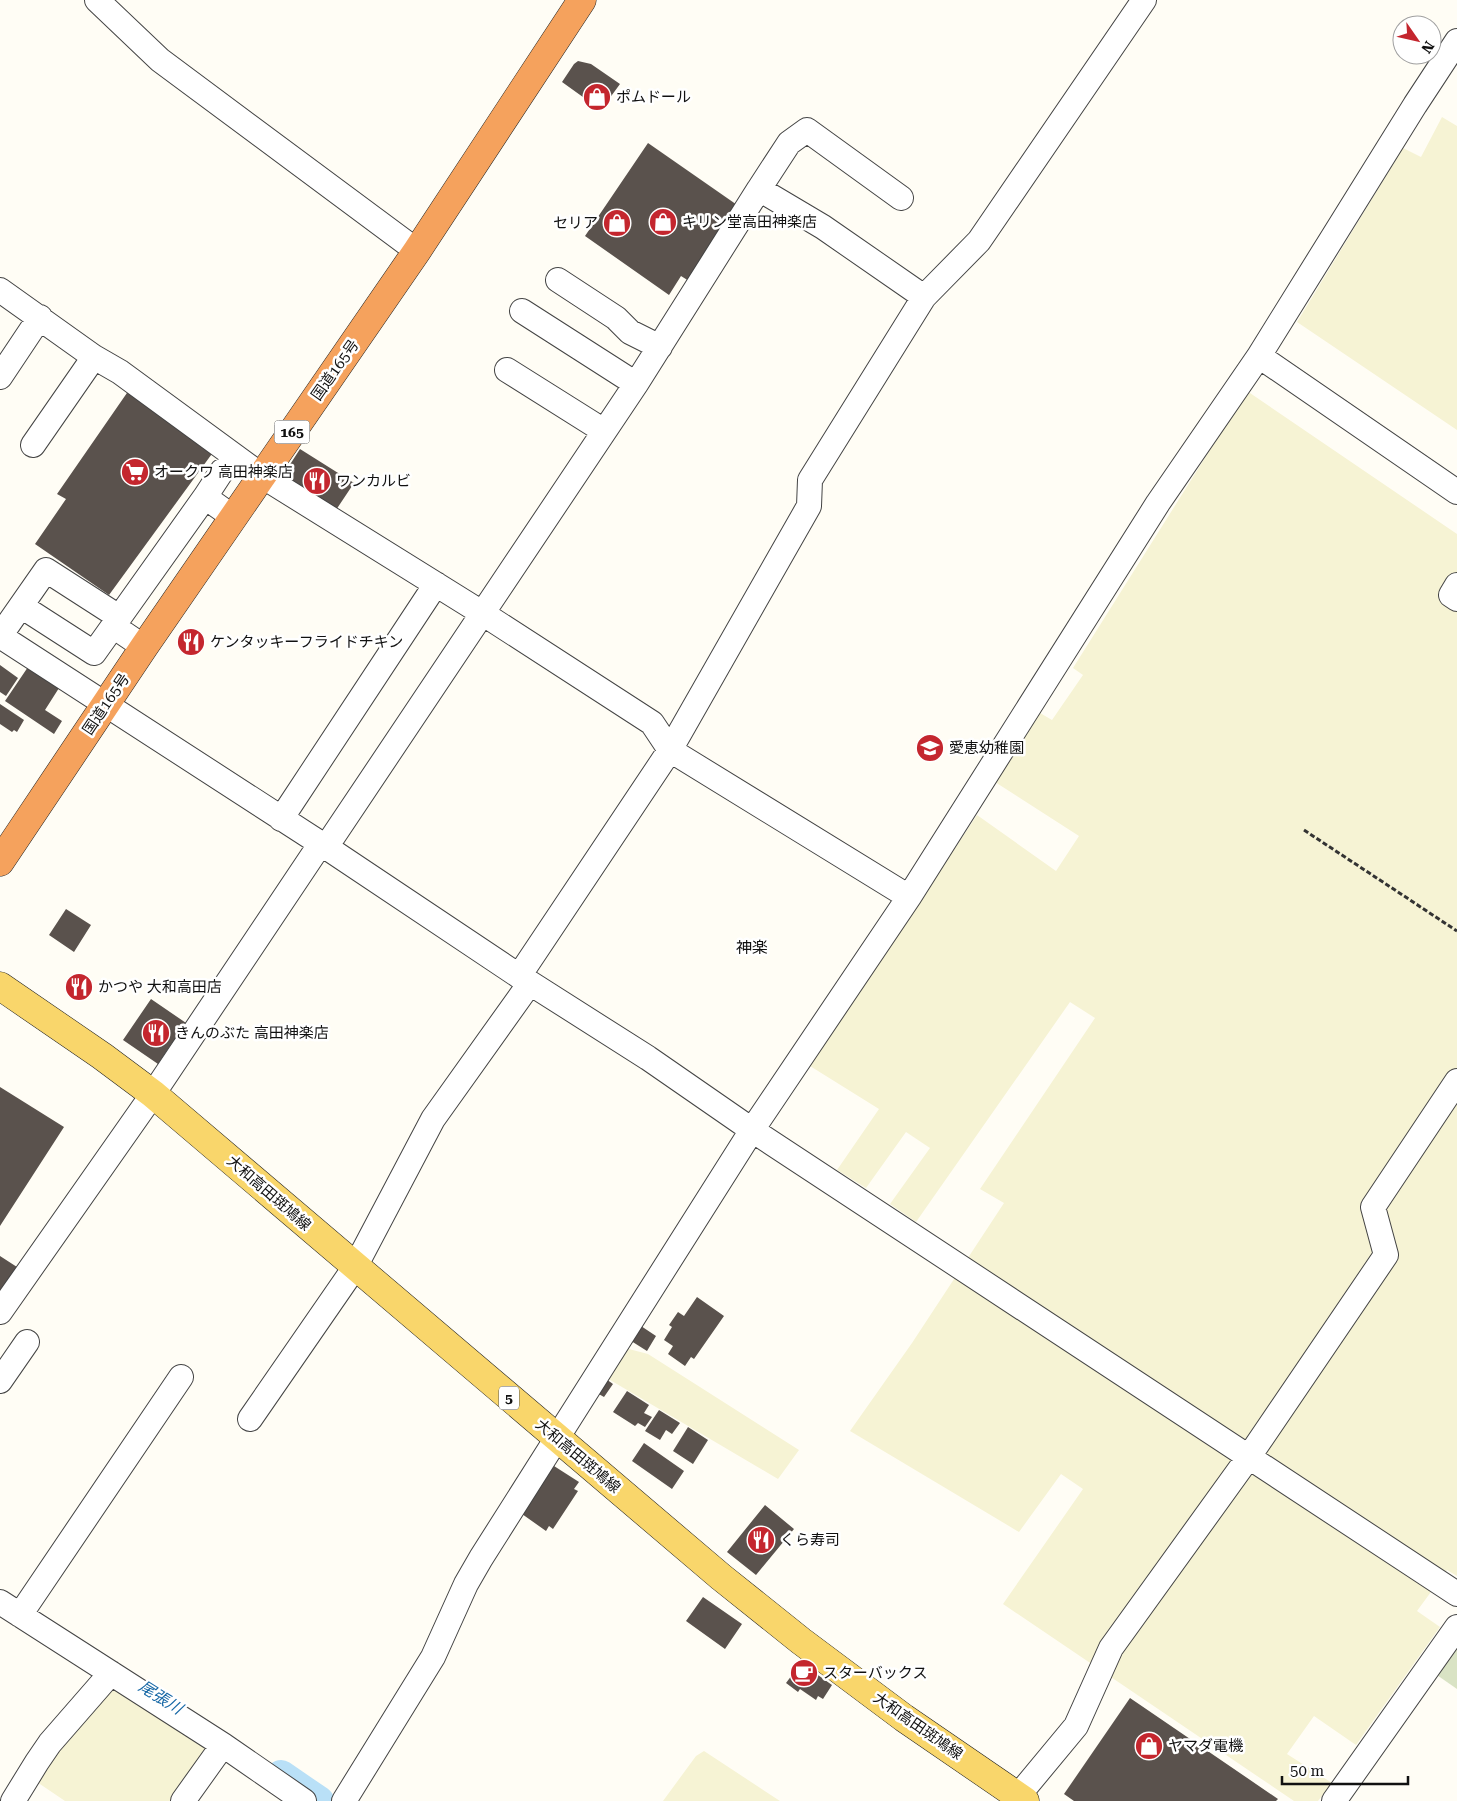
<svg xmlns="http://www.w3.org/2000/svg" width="1457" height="1801" font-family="'Roboto Serif','Noto Sans JP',serif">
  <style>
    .farmland { fill: #f6f3d4 }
    .cemetery { fill: #d9e3c4 }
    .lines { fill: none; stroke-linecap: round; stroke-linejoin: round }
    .river { stroke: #b9e0f7; stroke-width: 30 }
    .building { fill: #5a524d }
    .minor-casing { stroke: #444; stroke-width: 26 }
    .major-casing { stroke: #222; stroke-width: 29 }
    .highway-casing { stroke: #222; stroke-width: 29 }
    .path { stroke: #333; stroke-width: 3; stroke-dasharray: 5 2.5; stroke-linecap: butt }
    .minor { stroke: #fff; stroke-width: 24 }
    .major { stroke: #f9d66b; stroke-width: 28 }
    .highway { stroke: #f5a25d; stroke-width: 28 }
    .labels { text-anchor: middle; stroke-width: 5; stroke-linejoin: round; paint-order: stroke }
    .shield { fill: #fff; stroke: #585858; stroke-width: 1 }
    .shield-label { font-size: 14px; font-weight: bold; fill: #111 }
    .poi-label { font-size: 15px; fill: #111; stroke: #fff; text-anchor: start }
    .street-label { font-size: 15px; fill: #111; stroke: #fff }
    .neighbourhood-label { font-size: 16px; fill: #111; stroke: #fff }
    .water-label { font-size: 16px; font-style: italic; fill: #1768a6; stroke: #fff }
  </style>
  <rect width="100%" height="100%" fill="#fffdf5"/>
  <path class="farmland" d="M 1442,117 L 1457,126 L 1457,430 L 1297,322 L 1403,148 L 1421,157 Z
    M 1247,391 L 1457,534 L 1457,1576 L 1447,1570 L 1417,1611 L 1440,1627 L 1356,1745 L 1314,1716 L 1287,1754 L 1332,1783 L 1318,1801 L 1294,1801 L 1003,1604 L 1083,1489 L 1061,1474 L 1019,1532 L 850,1431 L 912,1343 L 1004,1203 L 980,1189 L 1095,1018 L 1070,1002 L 916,1222 L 890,1204 L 930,1148 L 906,1132 L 866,1188 L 837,1170 L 879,1109 L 810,1066 L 977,815 L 1056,871 L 1079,836 L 995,782 L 1040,713 L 1052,720 L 1083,675 L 1073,668 Z
    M 625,1348 L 648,1354 L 799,1450 L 778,1479 L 605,1377 Z
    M 110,1685 L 206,1746 L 208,1751 L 174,1801 L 65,1801 L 34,1780 Z
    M 704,1751 L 780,1801 L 663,1801 L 696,1756 Z"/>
  <path class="cemetery" d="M 1457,1638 L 1457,1689 L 1434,1673 Z"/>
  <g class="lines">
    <path class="river" d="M 281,1775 L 319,1801"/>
  </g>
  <path class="building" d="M 578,61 L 591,64 L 620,84 L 601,110 L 562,82 L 574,64 Z
    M 648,143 L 740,207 L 689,281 L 681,276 L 669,295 L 585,236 Z
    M 129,390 L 214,451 L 109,595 L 35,544 L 66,499 L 57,494 Z
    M 300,449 L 354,483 L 334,513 L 280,480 Z
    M 0,665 L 18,678 L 6,696 L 0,692 Z
    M 28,667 L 59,688 L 45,710 L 62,721 L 54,734 L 5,701 Z
    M 0,704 L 24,720 L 17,732 L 14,730 L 12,732 L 0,724 Z
    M 66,909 L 91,925 L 74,952 L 49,935 Z
    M 151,999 L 189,1025 L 175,1046 L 172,1043 L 158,1064 L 123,1040 Z
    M 0,1087 L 64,1127 L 0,1226 Z
    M 0,1256 L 17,1267 L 0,1293 Z
    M 697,1297 L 724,1316 L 694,1359 L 691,1357 L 685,1366 L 668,1354 L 673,1346 L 664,1340 L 672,1327 L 669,1325 L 678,1312 L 684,1316 Z
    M 638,1324 L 656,1336 L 647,1351 L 628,1339 Z
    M 606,1379 L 613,1384 L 604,1397 L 597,1393 Z
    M 627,1391 L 649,1405 L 644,1413 L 652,1417 L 645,1427 L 638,1423 L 635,1426 L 613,1412 Z
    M 659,1410 L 680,1423 L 672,1434 L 666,1430 L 660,1440 L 645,1431 Z
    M 688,1427 L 708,1440 L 693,1464 L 673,1451 Z
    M 644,1443 L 684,1471 L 672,1489 L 632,1461 Z
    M 554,1466 L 579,1482 L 574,1489 L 578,1491 L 553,1529 L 549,1526 L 546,1531 L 522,1514 Z
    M 765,1505 L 794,1529 L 756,1575 L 727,1552 Z
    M 703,1597 L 742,1624 L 725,1649 L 686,1621 Z
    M 801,1663 L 832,1685 L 823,1699 L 818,1696 L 816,1700 L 800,1689 L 798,1692 L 786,1683 Z
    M 1130,1698 L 1278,1799 L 1276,1801 L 1074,1801 L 1064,1794 Z"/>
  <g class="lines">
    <defs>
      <path id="minor" d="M 97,0 L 160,60 L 417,251
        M 759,189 L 789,143 L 807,130 L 901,198
        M 558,280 L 616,318 L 630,332 L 660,347
        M 0,290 L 94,357 L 120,372 L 262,476 L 482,613 L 652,723 L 670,750 L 909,897
        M 522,311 L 636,384
        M 1259,356 L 1457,492
        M 507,370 L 604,431
        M 0,377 L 40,317
        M 33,445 L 94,357
        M 205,497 L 222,471
        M 1457,585 L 1451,595 L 1457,599
        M 21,606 L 94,653 L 205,497 L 233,517
        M 113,626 L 144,647
        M 0,636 L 326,847 L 519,976
        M 0,636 L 46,570 L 119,617
        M 281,819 L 436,584
        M 326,847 L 636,384 L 759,189 L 823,227 L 924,297
        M 530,983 L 648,1058 L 752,1130 L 1457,1594
        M 0,1312 L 153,1094 L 321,843
        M 0,1381 L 27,1342
        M 250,1419 L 355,1267 L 433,1119 L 530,983 L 519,976 L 670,750 L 809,506 L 810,480 L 924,297 L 979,241 L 1144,0
        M 0,1602 L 223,1745 L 304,1801
        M 20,1615 L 181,1377
        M 1018,1796 L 1076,1726 L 1111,1648 L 1248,1458 L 1386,1255 L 1373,1207 L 1457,1081
        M 13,1801 L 37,1762 L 50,1743 L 111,1673
        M 183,1801 L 223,1745
        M 344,1801 L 433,1657 L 466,1584 L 481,1558 L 557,1438 L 752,1130 L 909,897 L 1158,503 L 1259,356 L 1415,105 L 1457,41
        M 1334,1801 L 1457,1627"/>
      <path id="major" d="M 0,986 L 102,1056 L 153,1094 L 721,1577 L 801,1641 L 904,1718 L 1025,1801"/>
      <path id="highway" d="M 0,862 L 144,647 L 417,251 L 582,0"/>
    </defs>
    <use href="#minor" class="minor-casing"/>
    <use href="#major" class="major-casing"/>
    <use href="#highway" class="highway-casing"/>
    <path class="path" d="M 1304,830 L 1457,931"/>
    <use href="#minor" class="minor"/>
    <use href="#major" class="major"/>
    <use href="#highway" class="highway"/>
  </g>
  <defs>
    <symbol id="shop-disc" viewBox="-11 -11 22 22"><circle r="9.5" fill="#c4262e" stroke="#fff"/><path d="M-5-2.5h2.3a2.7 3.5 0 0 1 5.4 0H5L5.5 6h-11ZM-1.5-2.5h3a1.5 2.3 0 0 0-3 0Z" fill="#fff"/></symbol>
    <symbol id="supermarket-disc" viewBox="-11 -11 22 22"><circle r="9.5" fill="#c4262e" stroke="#fff"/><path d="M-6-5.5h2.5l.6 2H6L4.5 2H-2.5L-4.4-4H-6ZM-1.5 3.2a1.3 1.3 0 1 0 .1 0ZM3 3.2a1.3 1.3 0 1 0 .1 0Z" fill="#fff"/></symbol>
    <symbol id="restaurant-disc" viewBox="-11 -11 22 22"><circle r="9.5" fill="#c4262e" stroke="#fff"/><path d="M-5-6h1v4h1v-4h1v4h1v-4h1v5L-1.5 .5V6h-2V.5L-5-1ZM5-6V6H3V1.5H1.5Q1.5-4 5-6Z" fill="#fff"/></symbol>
    <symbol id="school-disc" viewBox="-11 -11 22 22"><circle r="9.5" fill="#c4262e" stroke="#fff"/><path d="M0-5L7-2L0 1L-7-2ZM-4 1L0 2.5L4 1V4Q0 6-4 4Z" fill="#fff"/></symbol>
    <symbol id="cafe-disc" viewBox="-11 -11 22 22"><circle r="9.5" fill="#c4262e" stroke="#fff"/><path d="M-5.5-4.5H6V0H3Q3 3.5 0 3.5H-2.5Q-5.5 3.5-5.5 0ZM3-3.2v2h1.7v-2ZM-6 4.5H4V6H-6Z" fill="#fff"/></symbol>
  </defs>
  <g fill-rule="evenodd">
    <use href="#shop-disc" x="581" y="81" width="32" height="32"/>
    <use href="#shop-disc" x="647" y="206" width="32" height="32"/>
    <use href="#shop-disc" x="601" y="207" width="32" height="32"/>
    <use href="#supermarket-disc" x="119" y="456" width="32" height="32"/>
    <use href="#restaurant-disc" x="301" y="465" width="32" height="32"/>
    <use href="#restaurant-disc" x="175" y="626" width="32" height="32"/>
    <use href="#school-disc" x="914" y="732" width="32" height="32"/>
    <use href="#restaurant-disc" x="63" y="971" width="32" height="32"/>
    <use href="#restaurant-disc" x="140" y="1017" width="32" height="32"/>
    <use href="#restaurant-disc" x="745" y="1524" width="32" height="32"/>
    <use href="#cafe-disc" x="788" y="1657" width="32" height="32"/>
    <use href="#shop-disc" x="1133" y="1730" width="32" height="32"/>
  </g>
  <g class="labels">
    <g class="shield">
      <rect x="274.5" y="420.5" width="35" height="23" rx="4"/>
      <rect x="499" y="1386.5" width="20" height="23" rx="4"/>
    </g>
    <g class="shield-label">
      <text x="292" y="437">165</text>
      <text x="509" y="1403">5</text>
    </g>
    <g class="poi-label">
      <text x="616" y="102">ポムドール</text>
      <text x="682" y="227">キリン堂高田神楽店</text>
      <text x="598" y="228" text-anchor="end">セリア</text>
      <text x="154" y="477">オークワ 高田神楽店</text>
      <text x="336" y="486">ワンカルビ</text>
      <text x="210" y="647">ケンタッキーフライドチキン</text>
      <text x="949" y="753">愛恵幼稚園</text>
      <text x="98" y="992">かつや 大和高田店</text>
      <text x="175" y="1038">きんのぶた 高田神楽店</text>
      <text x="780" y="1545">くら寿司</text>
      <text x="823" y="1678">スターバックス</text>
      <text x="1168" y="1751">ヤマダ電機</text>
    </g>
    <g class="street-label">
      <text transform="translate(335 370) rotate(-55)" y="5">国道165号</text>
      <text transform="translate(106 704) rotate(-56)" y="5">国道165号</text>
      <text transform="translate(269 1193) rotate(41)" y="5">大和高田斑鳩線</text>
      <text transform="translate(578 1456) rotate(40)" y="5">大和高田斑鳩線</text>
      <text transform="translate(918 1726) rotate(35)" y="5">大和高田斑鳩線</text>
    </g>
    <g class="neighbourhood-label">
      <text x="752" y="953">神楽</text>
    </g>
    <g class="water-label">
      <text transform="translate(161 1697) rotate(32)" y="6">尾張川</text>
    </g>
  </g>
  <g transform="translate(1417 40) rotate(124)"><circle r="24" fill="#ffffff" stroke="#a0a0a0"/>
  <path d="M0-4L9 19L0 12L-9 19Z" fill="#c4262e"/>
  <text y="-8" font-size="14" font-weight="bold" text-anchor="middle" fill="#111111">N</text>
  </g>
  <path d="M1282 1776v8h126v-8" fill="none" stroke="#111111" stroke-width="2.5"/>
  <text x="1290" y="1776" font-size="15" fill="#111111" stroke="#ffffff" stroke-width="4" paint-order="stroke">50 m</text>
</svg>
